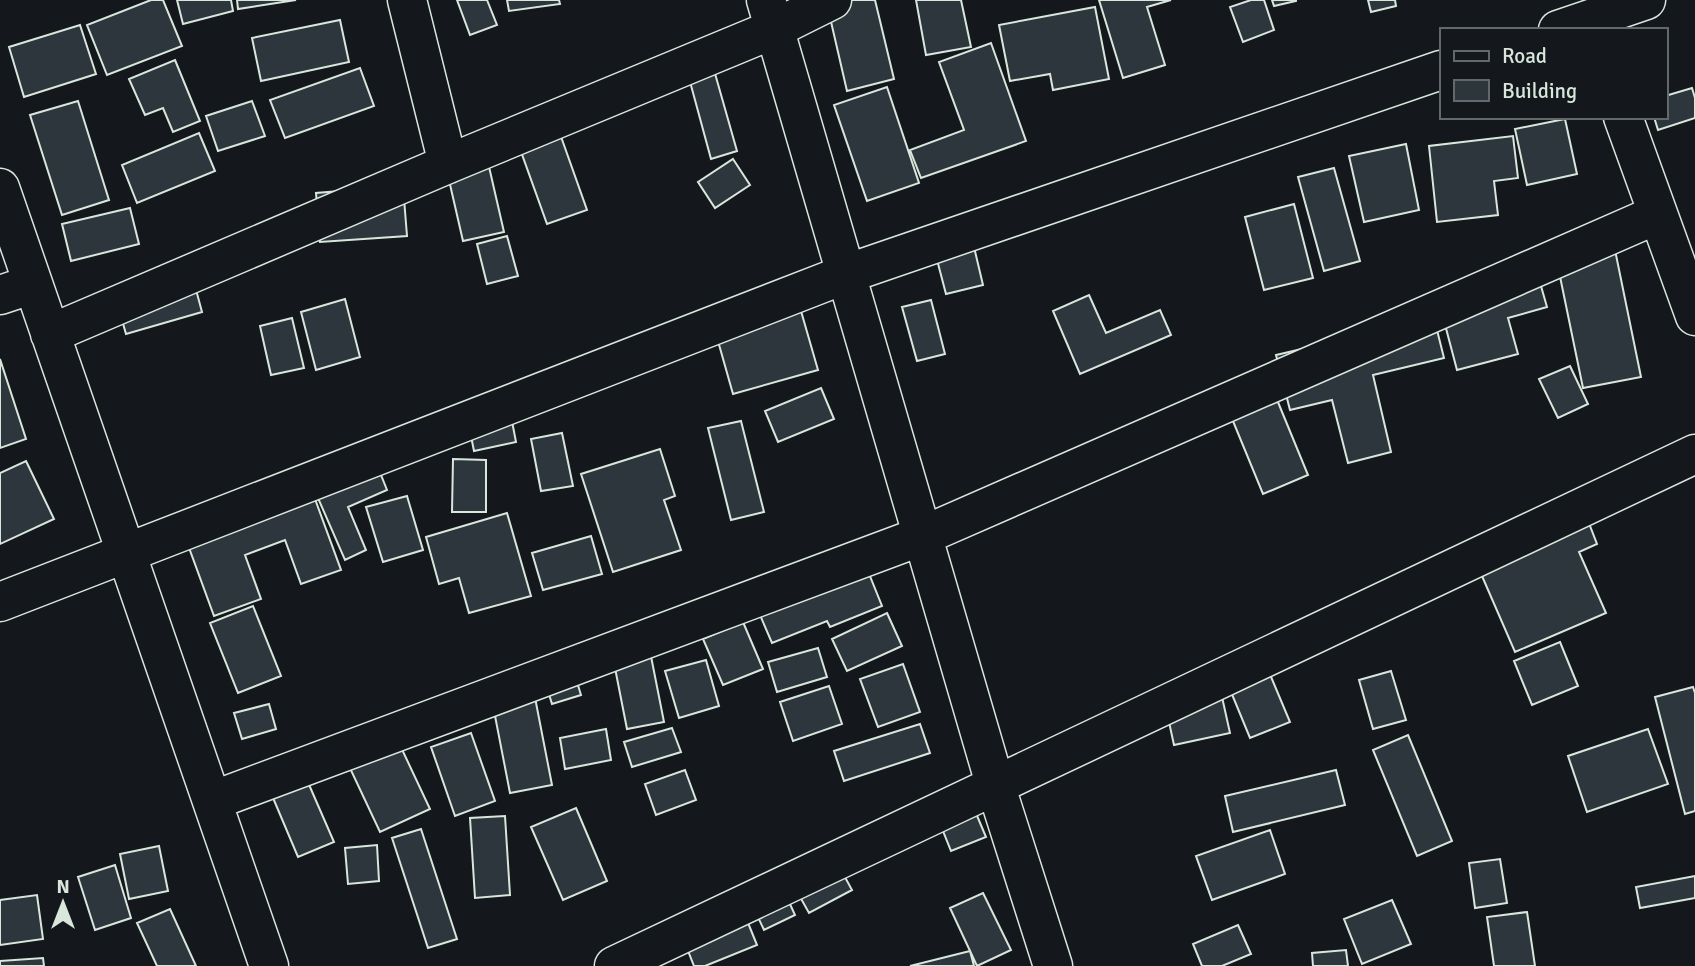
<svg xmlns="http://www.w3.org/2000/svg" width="1695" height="966" font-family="Signika,sans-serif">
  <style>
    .building { fill: #2c363c; stroke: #d8e6dc; stroke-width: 2 }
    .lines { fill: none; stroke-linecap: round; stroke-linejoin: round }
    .minor-casing { stroke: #d8e6dc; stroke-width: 41 }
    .minor { stroke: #14181c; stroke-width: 38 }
  </style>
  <rect width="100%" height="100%" fill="#14181c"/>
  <path class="building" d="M 151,0 L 163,0 L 182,46 L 107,75 L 87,25 Z
    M 177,0 L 231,0 L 233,11 L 183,24 Z
    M 237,0 L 296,0 L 238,9 Z
    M 457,0 L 487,0 L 497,25 L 470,35 Z
    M 507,0 L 559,0 L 560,4 L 509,11 Z
    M 826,0 L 875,0 L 894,79 L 847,91 Z
    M 916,0 L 961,0 L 971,47 L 926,55 Z
    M 1099,0 L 1171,0 L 1147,7 L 1165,65 L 1123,78 Z
    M 1251,0 L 1264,0 L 1274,30 L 1243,42 L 1230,7 Z
    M 1272,0 L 1296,0 L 1296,1 L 1274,6 Z
    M 1368,0 L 1395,0 L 1396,6 L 1371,12 Z
    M 1095,7 L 1109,79 L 1053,90 L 1050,74 L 1010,81 L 999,25 Z
    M 340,20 L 349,62 L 261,81 L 252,38 Z
    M 80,25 L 96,74 L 24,97 L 9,47 Z
    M 991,43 L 1026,141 L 921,178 L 910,150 L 964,130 L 939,62 Z
    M 175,60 L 200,121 L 173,132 L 163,108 L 145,115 L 129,79 Z
    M 360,68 L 374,106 L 285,138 L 270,100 Z
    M 714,70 L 737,151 L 711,159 L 689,78 Z
    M 887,87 L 919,183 L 867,201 L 834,105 Z
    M 1692,88 L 1695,98 L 1695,118 L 1658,130 L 1654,117 L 1665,117 L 1665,96 Z
    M 78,101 L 109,200 L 62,215 L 30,115 Z
    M 252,101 L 265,136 L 218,151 L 206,116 Z
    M 1565,119 L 1577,174 L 1527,185 L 1515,129 Z
    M 559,131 L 587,210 L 547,224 L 519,146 Z
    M 199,133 L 215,171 L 137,203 L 122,165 Z
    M 1513,136 L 1518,178 L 1494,181 L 1498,215 L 1437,222 L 1429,146 Z
    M 1406,144 L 1419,210 L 1364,222 L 1349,156 Z
    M 487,158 L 504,232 L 463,241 L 446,167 Z
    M 733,159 L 750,185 L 715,208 L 698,182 Z
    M 1334,168 L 1360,261 L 1324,271 L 1298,177 Z
    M 403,186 L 407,236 L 320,242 L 316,193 Z
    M 1294,204 L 1313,278 L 1264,290 L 1245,217 Z
    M 130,208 L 139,244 L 71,261 L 62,224 Z
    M 507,236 L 518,276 L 487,284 L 477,244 Z
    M 974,247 L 983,285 L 946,294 L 936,256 Z
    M 1615,250 L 1641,377 L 1583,388 L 1557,262 Z
    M 191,271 L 202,312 L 126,334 L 114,292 Z
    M 1537,272 L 1547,307 L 1508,318 L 1518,354 L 1457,370 L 1438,298 Z
    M 1089,295 L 1106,333 L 1160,310 L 1171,335 L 1080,374 L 1053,311 Z
    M 345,299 L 360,357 L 316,370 L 301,312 Z
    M 931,300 L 945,354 L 917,361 L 902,307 Z
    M 801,311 L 818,370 L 733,394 L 716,334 Z
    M 292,318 L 304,368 L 271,375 L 260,326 Z
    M 1434,318 L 1444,358 L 1373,375 L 1391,452 L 1348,463 L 1332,400 L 1290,410 L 1276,355 Z
    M 0,359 L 26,439 L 0,448 Z
    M 1570,366 L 1588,404 L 1558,418 L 1539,379 Z
    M 821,388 L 834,419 L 778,442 L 765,411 Z
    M 1273,390 L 1308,475 L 1263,494 L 1228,409 Z
    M 511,416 L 516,442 L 474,451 L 469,426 Z
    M 741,421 L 764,512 L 731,520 L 708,428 Z
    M 562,433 L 573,486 L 541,491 L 531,439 Z
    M 660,449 L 675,496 L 664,500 L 681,550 L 613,572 L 581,474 Z
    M 373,455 L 387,490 L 348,507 L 366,550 L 345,560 L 311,482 Z
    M 453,459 L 486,460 L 486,512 L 452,512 Z
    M 26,461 L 54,519 L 0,544 L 0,473 Z
    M 311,488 L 341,570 L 301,584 L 285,540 L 245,555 L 261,599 L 214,616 L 184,534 Z
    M 407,496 L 423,550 L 383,562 L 366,507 Z
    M 507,513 L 531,596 L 469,613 L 459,578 L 439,584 L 426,537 Z
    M 1585,513 L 1597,544 L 1579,552 L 1606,613 L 1515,652 L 1475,560 Z
    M 591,536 L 602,574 L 543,590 L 532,553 Z
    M 859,549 L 882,606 L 830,627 L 827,621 L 772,643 L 751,594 Z
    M 253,606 L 281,676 L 238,693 L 210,623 Z
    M 887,613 L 902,646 L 847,671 L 832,639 Z
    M 743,622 L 763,669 L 723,685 L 703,639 Z
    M 647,636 L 664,722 L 627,729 L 615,668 Z
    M 1560,642 L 1578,686 L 1532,705 L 1514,661 Z
    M 818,648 L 827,677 L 777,692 L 768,662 Z
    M 706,660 L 719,706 L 679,718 L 665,671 Z
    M 1264,660 L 1290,722 L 1250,738 L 1224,675 Z
    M 903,664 L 920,712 L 878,727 L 860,679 Z
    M 573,669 L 581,695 L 552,704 L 544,678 Z
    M 1391,671 L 1406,720 L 1373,729 L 1359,680 Z
    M 531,677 L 552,785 L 510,793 L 489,685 Z
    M 829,686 L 842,724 L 793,741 L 780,702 Z
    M 1693,687 L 1695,693 L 1695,811 L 1685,814 L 1655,697 Z
    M 1220,688 L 1230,733 L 1174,745 L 1164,699 Z
    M 269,704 L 276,729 L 242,739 L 234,713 Z
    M 920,724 L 930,753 L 844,781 L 834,751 Z
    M 391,726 L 430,809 L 380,832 L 341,749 Z
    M 672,728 L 681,752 L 632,767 L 624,742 Z
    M 606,729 L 611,760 L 565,769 L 560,738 Z
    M 1648,729 L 1668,784 L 1587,812 L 1568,756 Z
    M 471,733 L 495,801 L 455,816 L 431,747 Z
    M 1408,735 L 1452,841 L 1417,856 L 1373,750 Z
    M 300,764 L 334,842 L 298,857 L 265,779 Z
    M 685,770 L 696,800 L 656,815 L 645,784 Z
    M 1336,770 L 1345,805 L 1233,832 L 1225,796 Z
    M 967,792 L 986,837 L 951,851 L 933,806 Z
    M 576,808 L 607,881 L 563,900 L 531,827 Z
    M 505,816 L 510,895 L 475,898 L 470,818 Z
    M 421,829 L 457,939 L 428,948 L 392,838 Z
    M 1270,830 L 1285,874 L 1212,900 L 1196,856 Z
    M 377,845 L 379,881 L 348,884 L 345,848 Z
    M 159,846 L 168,891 L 129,899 L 120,854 Z
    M 833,855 L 852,890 L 809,913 L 790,879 Z
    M 1500,859 L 1507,903 L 1475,908 L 1469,863 Z
    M 115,865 L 131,918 L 95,930 L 78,877 Z
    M 775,871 L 795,915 L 764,930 L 743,885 Z
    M 1695,876 L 1695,898 L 1640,908 L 1636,887 Z
    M 983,893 L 1011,950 L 977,966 L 950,908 Z
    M 37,895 L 43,939 L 0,945 L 0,900 Z
    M 1392,900 L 1411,944 L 1362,964 L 1344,919 Z
    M 742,908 L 757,945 L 705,966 L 694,966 L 681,933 Z
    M 170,909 L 196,966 L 157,966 L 137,923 Z
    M 1527,912 L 1535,966 L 1494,966 L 1487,917 Z
    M 1238,925 L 1251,954 L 1222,966 L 1202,966 L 1193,944 Z
    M 1346,950 L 1348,966 L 1313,966 L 1312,953 Z
    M 970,951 L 974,966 L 910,966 Z
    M 43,958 L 44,966 L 0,966 L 0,961 Z"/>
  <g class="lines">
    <defs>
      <path id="minor" d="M 407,0 L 448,164
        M 766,0 L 995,784 L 1053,966
        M 1558,30 L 1646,0
        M 1623,117 L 1695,316
        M 0,188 L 269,966
        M 0,295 L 33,284
        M 50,334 L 448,164 L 774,29 L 832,0
        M 0,602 L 846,274 L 1441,70
        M 212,801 L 922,536 L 1658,214
        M 614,966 L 1695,454"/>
    </defs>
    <use href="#minor" class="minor-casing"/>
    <use href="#minor" class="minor"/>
  </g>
  <rect x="1440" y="28" width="228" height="91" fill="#14181c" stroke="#626a69" stroke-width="2"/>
  <rect x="1454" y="51" width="35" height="10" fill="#14181c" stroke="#626a69" stroke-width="2"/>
  <text x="1502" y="63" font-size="21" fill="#d8e6dc">Road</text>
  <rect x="1454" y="80" width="35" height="21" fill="#2c363c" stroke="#626a69" stroke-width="2"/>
  <text x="1502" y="98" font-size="21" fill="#d8e6dc">Building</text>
  <g transform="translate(63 903)" stroke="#14181c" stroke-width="5" paint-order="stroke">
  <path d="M0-5L12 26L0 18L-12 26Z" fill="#d8e6dc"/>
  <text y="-10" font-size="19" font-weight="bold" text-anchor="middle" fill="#d8e6dc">N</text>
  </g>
</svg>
